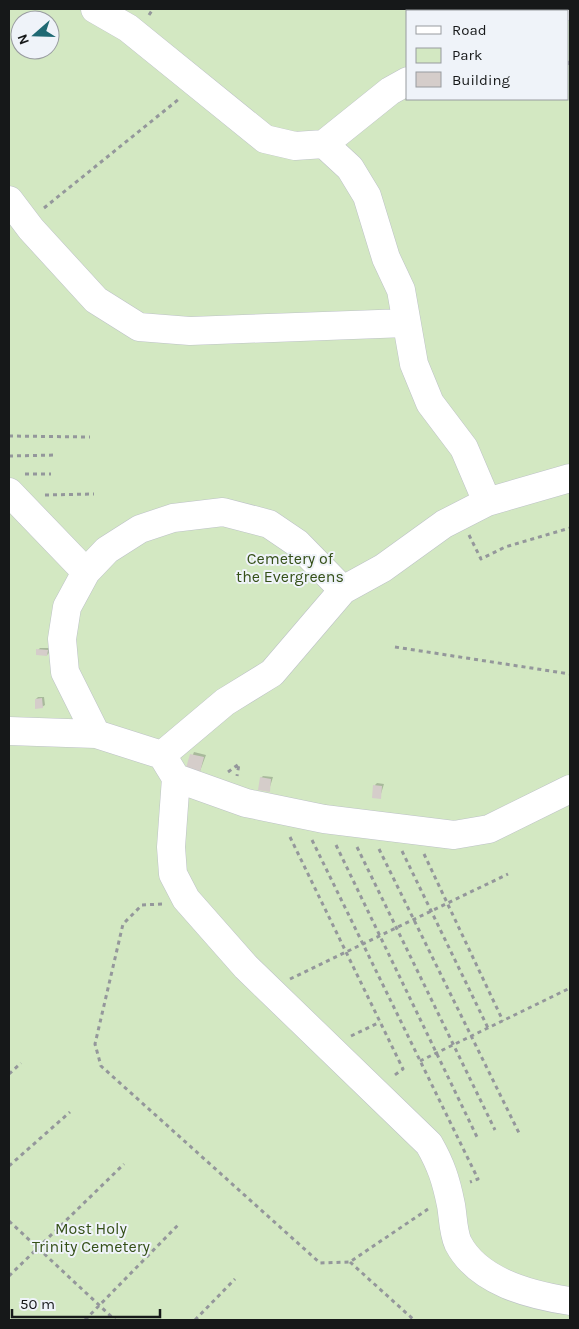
<svg xmlns="http://www.w3.org/2000/svg" width="579" height="1329" font-family="Karla,sans-serif">
  <style>
    .green { fill: #d3e8c2; fill-rule: evenodd }
    .shadow { fill: #0003 }
    .building { fill: #d5cdca }
    .lines { fill: none; stroke-linecap: round; stroke-linejoin: round }
    .minor-casing { stroke: #bdc2c7; stroke-width: 29 }
    .path { stroke: #94979b; stroke-width: 3; stroke-dasharray: 4 4; stroke-linecap: butt }
    .minor { stroke: #fff; stroke-width: 28 }
    .labels { text-anchor: middle; stroke-width: 4; stroke-linejoin: round; paint-order: stroke }
    .park-label { font-size: 16px; fill: #355018; stroke: #eff3f9 }
  </style>
  <rect width="100%" height="100%" fill="#eff3f9"/>
  <path class="green" d="M 9,9 L 570,9 L 570,1320 L 9,1320 ZM 408,11 L 568,11 L 568,99 L 408,99 ZM 20,20 L 50,20 L 50,50 L 20,50 Z"/>
  <path class="shadow" d="M 40,648 L 49,648 L 49,653 L 47,655 L 38,650 Z
    M 38,697 L 44,697 L 45,705 L 42,707 L 36,699 Z
    M 194,752 L 206,755 L 200,771 L 188,767 Z
    M 263,776 L 273,777 L 269,790 L 261,778 Z
    M 377,783 L 384,784 L 380,797 L 375,785 Z"/>
  <path class="building" d="M 36,649 L 48,650 L 47,656 L 36,655 Z
    M 42,698 L 43,708 L 35,709 L 35,699 Z
    M 190,754 L 204,757 L 200,772 L 186,768 Z
    M 260,777 L 271,779 L 270,792 L 258,790 Z
    M 373,785 L 382,786 L 381,799 L 372,798 Z"/>
  <g class="lines">
    <defs>
      <path id="minor" d="M 95,9 L 128,28 L 265,139 L 295,146 L 324,144 L 390,91 L 408,81
        M 554,11 L 560,9
        M 324,144 L 350,168 L 367,196 L 386,258 L 401,290 L 414,364 L 430,403 L 464,448 L 487,502
        M 9,200 L 31,229 L 96,300 L 139,327 L 190,331 L 406,323
        M 9,492 L 86,572
        M 9,731 L 96,734 L 162,755 L 225,702 L 272,673 L 343,590 L 383,568 L 444,524 L 487,502 L 570,478
        M 96,734 L 65,672 L 62,639 L 67,607 L 86,572 L 107,550 L 140,529 L 173,518 L 223,512 L 269,524 L 297,543 L 343,590
        M 162,755 L 176,778 L 171,847 L 173,874 L 186,899 L 246,967 L 429,1144 C 441,1165 446,1180 451,1205 C 453,1216 453,1232 458,1243 C 478,1282 530,1295 570,1301
        M 176,778 L 246,803 L 324,819 L 454,835 L 489,829 L 570,789"/>
    </defs>
    <use href="#minor" class="minor-casing"/>
    <path class="path" d="M 149,15 L 153,9
      M 568,61 L 570,67
      M 44,208 L 179,99
      M 9,436 L 90,437
      M 9,456 L 55,455
      M 25,474 L 51,474
      M 45,495 L 94,494
      M 469,535 L 481,559 L 505,547 L 570,528
      M 395,647 L 570,674
      M 228,772 L 239,764 L 237,776
      M 290,837 L 403,1069 L 392,1077
      M 312,840 L 478,1179 L 470,1182
      M 336,845 L 477,1137
      M 357,847 L 495,1130
      M 379,849 L 519,1133
      M 402,851 L 488,1028
      M 424,854 L 503,1021
      M 162,904 L 142,905 L 123,924 L 95,1044 L 101,1066 L 320,1263 L 350,1262 L 428,1209
      M 290,979 L 508,874
      M 351,1036 L 380,1022
      M 420,1061 L 570,988
      M 9,1074 L 21,1063
      M 9,1166 L 70,1112
      M 9,1221 L 115,1320
      M 350,1262 L 414,1320
      M 9,1276 L 124,1164
      M 85,1320 L 180,1223
      M 195,1320 L 235,1279"/>
    <use href="#minor" class="minor"/>
  </g>
  <g class="labels">
    <g class="park-label">
      <text x="290" y="564">Cemetery of<tspan x="290" dy="18">the Evergreens</tspan></text>
      <text x="91" y="1234">Most Holy<tspan x="91" dy="18">Trinity Cemetery</tspan></text>
    </g>
  </g>
  <rect width="579" height="1329" fill="none" stroke="#161819" stroke-width="20"/>
  <rect x="406" y="10" width="162" height="90" fill="#eff3f9" stroke="#989b9f"/>
  <rect x="416" y="26" width="25" height="8" fill="#ffffff" stroke="#989b9f"/>
  <text x="452" y="35" font-size="15" fill="#161819">Road</text>
  <rect x="416" y="48" width="25" height="15" fill="#d3e8c2" stroke="#989b9f"/>
  <text x="452" y="60" font-size="15" fill="#161819">Park</text>
  <rect x="416" y="72" width="25" height="15" fill="#d5cdca" stroke="#989b9f"/>
  <text x="452" y="85" font-size="15" fill="#161819">Building</text>
  <g transform="translate(35 35) rotate(250)"><circle r="24" fill="#eff3f9" stroke="#989b9f"/>
  <path d="M0-4L9 19L0 12L-9 19Z" fill="#1f6973"/>
  <text y="-8" font-size="14" font-weight="bold" text-anchor="middle" fill="#161819">N</text>
  </g>
  <path d="M12 1309v8h148v-8" fill="none" stroke="#161819" stroke-width="2.5"/>
  <text x="20" y="1309" font-size="15" fill="#161819" stroke="#eff3f9" stroke-width="4" paint-order="stroke">50 m</text>
</svg>
